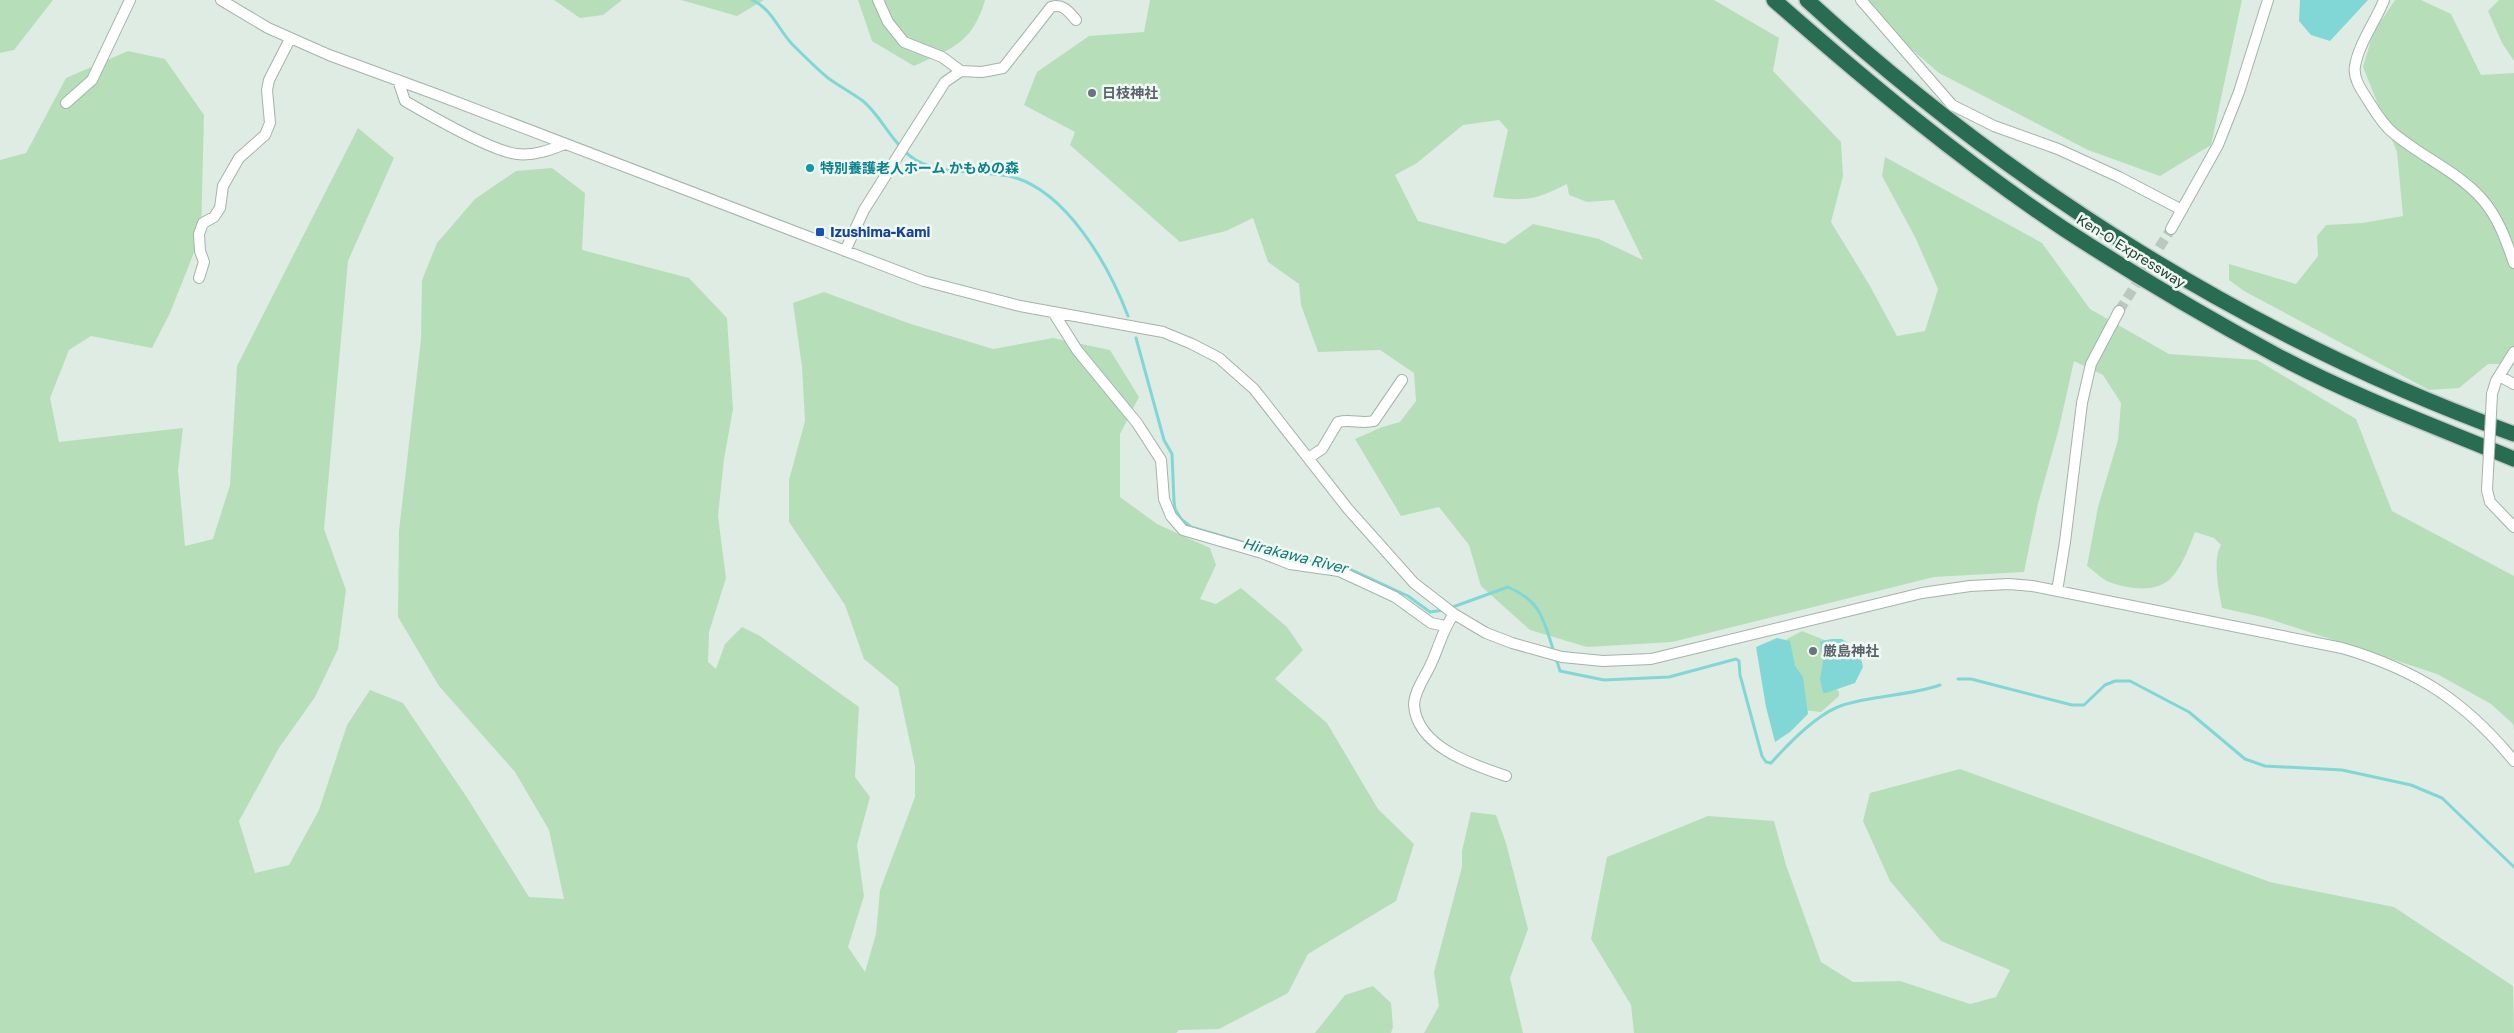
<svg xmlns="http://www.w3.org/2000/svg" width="2514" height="1033" font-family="'Golos Text','Noto Sans JP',sans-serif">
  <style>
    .green { fill: #b6dfb9; fill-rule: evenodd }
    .water { fill: #81d7d5 }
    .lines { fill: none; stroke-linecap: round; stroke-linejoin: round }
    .stream { stroke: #81d7d5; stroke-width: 3 }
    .minor-tunnel { stroke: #b9c9c0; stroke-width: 10; stroke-dasharray: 10 5; stroke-linecap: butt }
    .minor-casing { stroke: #a2b4aa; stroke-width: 12 }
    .highway-casing { stroke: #c0c9c5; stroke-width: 18 }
    .minor { stroke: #fff; stroke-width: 10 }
    .highway { stroke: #286c52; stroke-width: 15 }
    .minor-bridge-casing { stroke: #a2b4aa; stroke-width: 12; stroke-linecap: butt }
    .minor-bridge { stroke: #fff; stroke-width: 10 }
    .worship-dot { fill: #6b7280; stroke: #f0f8f2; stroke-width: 2 }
    .culture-dot { fill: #0f9aa8; stroke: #f0f8f2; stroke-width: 2 }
    .transit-dot { fill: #1a4fb4; stroke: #f0f8f2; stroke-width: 2 }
    .labels { text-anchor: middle; stroke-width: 5; stroke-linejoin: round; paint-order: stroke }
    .worship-label { font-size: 14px; font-weight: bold; fill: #5b616d; stroke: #f0f8f2; text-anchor: start }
    .culture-label { font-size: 14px; font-weight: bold; fill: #0d838f; stroke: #f0f8f2; text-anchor: start }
    .transit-label { font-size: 14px; font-weight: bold; fill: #164399; stroke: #f0f8f2; text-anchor: start }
    .street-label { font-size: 14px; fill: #1f3e30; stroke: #f0f8f2 }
    .water-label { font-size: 15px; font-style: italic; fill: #137a78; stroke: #f0f8f2 }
  </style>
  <rect width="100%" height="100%" fill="#dfece4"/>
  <path class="green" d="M 0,0 L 53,0 L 14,50 L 0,53 Z
    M 554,0 L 622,0 L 603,15 L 580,18 Z
    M 681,0 L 764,0 L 737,16 Z
    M 858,0 L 985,0 C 973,43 951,49 914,66 L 872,41 Z
    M 1150,0 L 1714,0 L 1779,38 L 1773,71 L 1841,142 L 1843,176 L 1831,222 L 1870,286 L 1897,336 L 1925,331 L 1938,289 L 1915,237 L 1882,176 L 1885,157 L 2042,243 L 2090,309 L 2169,354 L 2257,360 L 2356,419 L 2392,511 L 2514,576 L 2514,731 L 2513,724 L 2491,704 L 2437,674 L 2266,618 L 2222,608 C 2219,591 2212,560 2221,545 L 2214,538 L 2195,532 C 2189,547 2183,565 2172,577 C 2157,594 2128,589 2109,582 C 2102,579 2094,571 2087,566 L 2098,507 L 2118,440 L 2121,403 L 2103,375 L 2074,361 L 2059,428 L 2038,504 L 2024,572 L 1934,577 L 1672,642 L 1587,647 L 1530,630 L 1481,586 L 1469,545 L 1439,507 L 1401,516 L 1355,439 L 1382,427 L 1400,422 L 1416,401 L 1414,373 L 1380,350 L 1318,352 L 1301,305 L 1299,284 L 1268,262 L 1253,218 L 1226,231 L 1180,242 L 1070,145 L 1075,132 L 1024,105 L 1037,72 L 1089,36 L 1144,32 ZM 1499,120 L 1508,130 L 1493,197 C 1527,202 1537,199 1567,184 L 1569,195 L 1587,202 L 1614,200 L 1643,260 L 1599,239 L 1533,224 L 1505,244 L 1418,221 L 1395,175 L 1417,163 L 1463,125 Z
    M 1855,0 L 2242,0 L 2211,145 L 2160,176 L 2088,150 L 1939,73 Z
    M 2395,0 L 2421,0 L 2451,14 L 2481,75 L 2514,73 L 2514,364 L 2488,364 L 2459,388 L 2429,390 L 2244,291 L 2229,280 L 2229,264 L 2296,284 L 2318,256 L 2317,236 L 2326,225 L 2362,223 L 2403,216 L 2397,152 L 2363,67 L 2373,33 Z
    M 2499,0 L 2514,0 L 2514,61 L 2502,43 L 2488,11 Z
    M 128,51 L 165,59 L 204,115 L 201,235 L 170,313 L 152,348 L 91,336 L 69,350 L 50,398 L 59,442 L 183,428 L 178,470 L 185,546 L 213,539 L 230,485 L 237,366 L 358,128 L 394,158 L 348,261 L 324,529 L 346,590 L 338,649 L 315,697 L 279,748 L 239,821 L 255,873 L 289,865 L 319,810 L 347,725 L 370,690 L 403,703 L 468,799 L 529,897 L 564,899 L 549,830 L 515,772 L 439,686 L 398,617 L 399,531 L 421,339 L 422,280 L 437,243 L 475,199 L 516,171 L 552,168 L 585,193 L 582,250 L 689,278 L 727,318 L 733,409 L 724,459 L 718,516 L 726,578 L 709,632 L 708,662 L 716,669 L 725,644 L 742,627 L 760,636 L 859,707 L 855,777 L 870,797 L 857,845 L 864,896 L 848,947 L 865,972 L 876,934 L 880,890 L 915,797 L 915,766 L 898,687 L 864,659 L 845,605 L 789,522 L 789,480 L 805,421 L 802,367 L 793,303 L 824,292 L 908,323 L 993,349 L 1053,338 L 1110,350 L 1139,397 L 1120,434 L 1120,497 L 1157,524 L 1210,548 L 1216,565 L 1200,599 L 1216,604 L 1241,588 L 1287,627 L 1303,650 L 1275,679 L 1327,723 L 1378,809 L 1414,844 L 1396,901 L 1308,954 L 1288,993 L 1219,1029 L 1179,1030 L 1176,1033 L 0,1033 L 0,160 L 26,153 L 66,78 Z
    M 1802,631 L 1827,641 L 1832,684 L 1839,692 L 1839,696 L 1821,712 L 1802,710 L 1785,646 L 1787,639 Z
    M 1960,769 L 2270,882 L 2394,907 L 2513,986 L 2514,1033 L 1634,1033 L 1631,1005 L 1591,939 L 1607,857 L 1708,816 L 1774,821 L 1786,865 L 1821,962 L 1853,982 L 1900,981 L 1970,1004 L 1996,997 L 2010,970 L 1941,941 L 1890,881 L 1863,821 L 1870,793 Z
    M 1471,812 L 1496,815 L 1506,843 L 1528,929 L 1510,978 L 1523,1033 L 1424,1033 L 1439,1006 L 1434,972 L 1462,867 L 1462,851 Z
    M 1373,986 L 1391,1003 L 1393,1027 L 1391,1033 L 1315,1033 L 1345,995 Z"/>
  <path class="water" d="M 2300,0 L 2368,0 L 2330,41 L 2311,35 L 2299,21 Z
    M 1777,638 L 1790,641 L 1795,666 L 1803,677 L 1808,714 L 1790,732 L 1775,742 L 1766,707 L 1756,647 Z
    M 1832,639 L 1842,639 L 1859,650 L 1863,667 L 1855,683 L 1826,693 L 1823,693 L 1820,679 L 1823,661 L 1820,641 Z"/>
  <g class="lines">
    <path class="stream" d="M 752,0 C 772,9 778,29 792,44 C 803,55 816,68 828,78 C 839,86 852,93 863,101 C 881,116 891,141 910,156 C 934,176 980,170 1009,176 C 1066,189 1109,266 1128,316
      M 1136,338 L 1164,440 L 1172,454 L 1174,501 L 1175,509 L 1181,519 L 1191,527 L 1252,545
      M 1272,552 L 1296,560 L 1339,564 L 1408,596 L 1430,612 L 1444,610
      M 1450,608 L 1508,587 C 1542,602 1543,619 1554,652
      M 1556,658 L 1560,671 L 1604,680 L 1669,677 L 1736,659 L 1739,661 L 1740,675 L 1762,756 L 1766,762 L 1771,763 C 1788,744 1818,713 1843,705 C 1874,695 1909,696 1940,685
      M 1958,679 L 1971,679 L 2072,705 L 2084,705 L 2105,685 L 2115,681 L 2130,681 L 2189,712 L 2245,759 L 2265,766 L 2342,770 L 2411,785 L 2442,798 L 2514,867"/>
    <path class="minor-tunnel" d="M 2119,311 L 2171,229"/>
    <defs>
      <path id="minor" d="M 221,0 L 268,28 L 329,55 L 438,95 L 924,281 L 1020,306 L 1163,332 L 1192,344 L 1219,358 L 1254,389 L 1348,509 L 1414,583 L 1454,614 L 1486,633 L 1512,643 L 1562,657 L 1603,661 L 1651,659 L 1922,593 L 1970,586 L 2009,584 L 2032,586 L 2342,648 C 2417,670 2465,701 2514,761
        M 1861,0 L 1952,105 L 1994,126 L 2058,149 L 2119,177 L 2182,210
        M 2384,0 C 2376,21 2359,43 2355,66 C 2353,77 2360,88 2366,97 C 2373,108 2381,122 2391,131 C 2419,156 2456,170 2482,199 C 2498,217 2506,240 2514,263
        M 961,71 L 982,72 L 1003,68 L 1051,7 C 1063,3 1069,12 1076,20
        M 398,80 L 405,101 C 429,115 491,151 517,154 C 534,156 550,150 565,144
        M 66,103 L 92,80 L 130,0
        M 2171,229 L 2218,145 L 2239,92 L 2268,0
        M 845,251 L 864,210 L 908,140 L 945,82 L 961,71 L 942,57 L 904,42 L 888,22 L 878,0
        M 199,278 L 204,262 L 200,251 L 199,234 L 203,223 L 214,217 L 220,208 L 223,186 L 239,158 L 265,135 L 270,123 L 267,90 L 269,80 L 290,39
        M 1053,312 L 1077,350 L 1137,423 L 1161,460 L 1164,499 L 1171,516 L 1183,530 L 1262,553 L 1290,564 L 1339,571 L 1395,597 L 1431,623 L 1445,626
        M 2499,376 L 2514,384
        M 2492,394 L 2496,381 L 2514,352
        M 1308,458 L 1322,449 L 1338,422 C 1351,419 1361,424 1374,421 L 1402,380
        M 2487,490 L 2490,502 L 2514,527
        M 2057,591 L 2065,542 L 2082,403 L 2091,364 L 2119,311
        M 1454,614 C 1442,630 1439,648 1430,666 C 1425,677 1414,692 1414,705 C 1417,747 1473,765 1506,776"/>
      <path id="highway" d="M 1774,0 C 1866,81 1962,161 2064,229 C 2133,274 2204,316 2276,355 C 2353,396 2434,426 2514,459
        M 1807,0 C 2012,188 2253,339 2514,434"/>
    </defs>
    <use href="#minor" class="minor-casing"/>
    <use href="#highway" class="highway-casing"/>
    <use href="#minor" class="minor"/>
    <use href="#highway" class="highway"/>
    <defs>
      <path id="minor-bridge" d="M 2487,490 L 2492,394"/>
    </defs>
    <use href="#minor-bridge" class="minor-bridge-casing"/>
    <use href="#minor-bridge" class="minor-bridge"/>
  </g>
  <g class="worship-dot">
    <circle cx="1092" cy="93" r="5"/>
    <circle cx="1813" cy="651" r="5"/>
  </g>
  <circle class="culture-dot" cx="810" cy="168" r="5"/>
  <rect class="transit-dot" x="815" y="227" width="10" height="10" rx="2.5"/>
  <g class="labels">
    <g class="worship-label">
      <text x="1102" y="98">日枝神社</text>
      <text x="1823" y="656">厳島神社</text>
    </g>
    <g class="culture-label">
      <text x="820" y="173">特別養護老人ホーム かもめの森</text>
    </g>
    <g class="transit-label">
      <text x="830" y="237">Izushima-Kami</text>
    </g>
    <g class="street-label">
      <text transform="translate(2131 251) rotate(32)" y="5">Ken-O Expressway</text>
    </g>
    <g class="water-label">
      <text transform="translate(1295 556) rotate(14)" y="5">Hirakawa River</text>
    </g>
  </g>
</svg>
